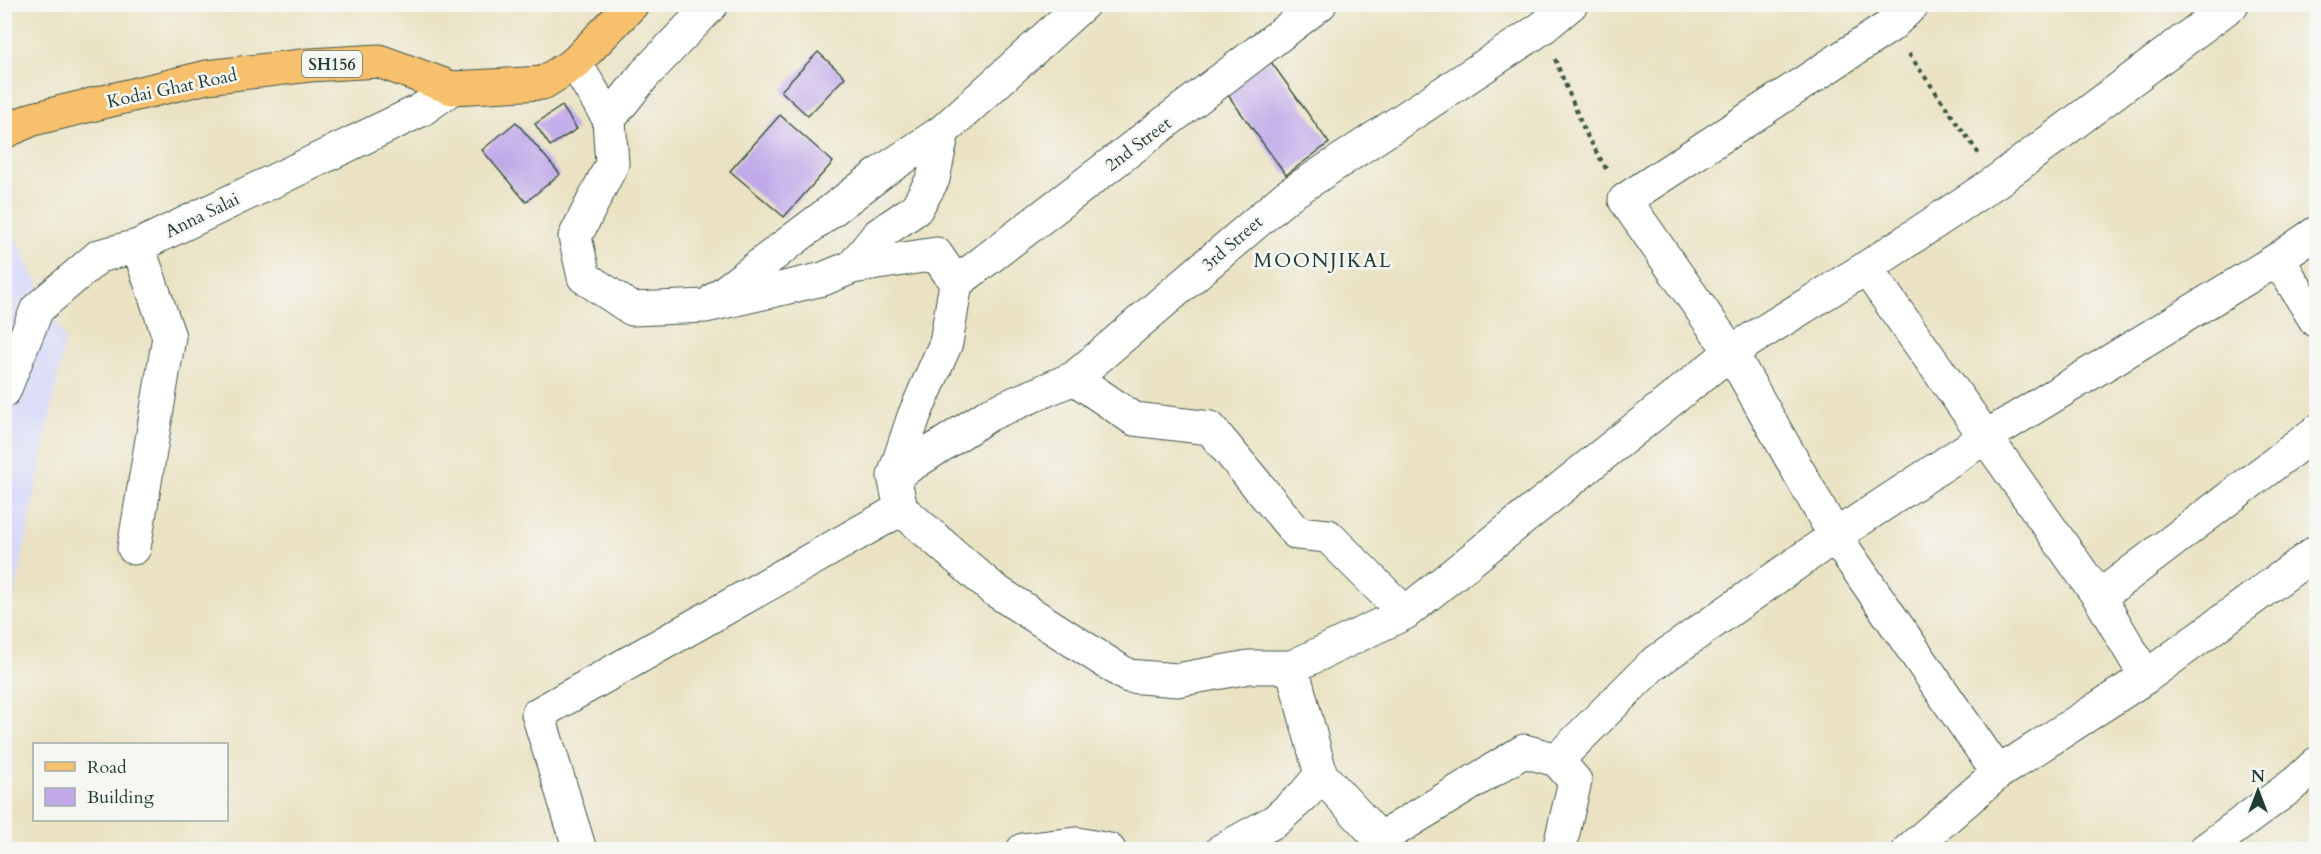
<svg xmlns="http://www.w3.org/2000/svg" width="2321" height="854" font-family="Cardo,serif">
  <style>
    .built { fill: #d5d8f9 }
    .building { fill: #c0a8e9 }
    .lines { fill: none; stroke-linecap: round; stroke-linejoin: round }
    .minor-casing { stroke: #3d5649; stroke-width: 35 }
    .major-casing { stroke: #3d5649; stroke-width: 35 }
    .path { stroke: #3d5649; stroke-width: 4; stroke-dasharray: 4.5 4.5; stroke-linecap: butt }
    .minor { stroke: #fff; stroke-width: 33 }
    .major { stroke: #f7c06c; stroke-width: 33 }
    .labels { text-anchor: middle; stroke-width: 5; stroke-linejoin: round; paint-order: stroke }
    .shield { fill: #f6f6f2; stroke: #60746d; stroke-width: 1.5 }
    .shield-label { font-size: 16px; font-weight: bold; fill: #1f3d34 }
    .street-label { font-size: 18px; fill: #1f3d34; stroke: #f6f6f2 }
    .neighbourhood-label { font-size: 20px; letter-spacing: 1.5px; fill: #1f3d34; stroke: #f6f6f2 }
  </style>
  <rect width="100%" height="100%" fill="#f6f6f2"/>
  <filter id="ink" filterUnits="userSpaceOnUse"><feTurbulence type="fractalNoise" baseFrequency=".0167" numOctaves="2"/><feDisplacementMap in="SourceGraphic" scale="12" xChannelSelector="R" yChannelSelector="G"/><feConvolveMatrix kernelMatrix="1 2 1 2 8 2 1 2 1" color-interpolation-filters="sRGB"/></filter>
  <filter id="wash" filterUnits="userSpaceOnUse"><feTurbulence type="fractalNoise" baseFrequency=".008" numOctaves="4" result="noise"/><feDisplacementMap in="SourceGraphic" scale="24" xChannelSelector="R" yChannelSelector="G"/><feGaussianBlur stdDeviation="1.35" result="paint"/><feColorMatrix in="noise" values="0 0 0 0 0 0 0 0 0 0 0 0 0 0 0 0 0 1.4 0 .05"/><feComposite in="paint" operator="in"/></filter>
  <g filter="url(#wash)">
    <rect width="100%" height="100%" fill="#eae2c2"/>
    <path class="built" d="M 5,217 L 65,340 L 5,645 Z"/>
    <g id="blocks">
      <path class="building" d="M 818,52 L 845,77 L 808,116 L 781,91 Z
        M 1269,59 L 1329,143 L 1286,175 L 1225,91 Z
        M 562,106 L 577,129 L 550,146 L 535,124 Z
        M 780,115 L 833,162 L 784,217 L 730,171 Z
        M 516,122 L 560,174 L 526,202 L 482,150 Z"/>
    </g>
  </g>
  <g filter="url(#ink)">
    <use href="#blocks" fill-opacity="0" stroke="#3d5649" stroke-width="1.5"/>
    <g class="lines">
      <defs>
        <path id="minor" d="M 1913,4 L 1890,26 L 1625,200 L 1731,352 L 1835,536 L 1998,773
          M 575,63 L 609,119 L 612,164 L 575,237 L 584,277 L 632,309 L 706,306 L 823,279 L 852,267 L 936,254 L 956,283 L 946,343 L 914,416 L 894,476 L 901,509 L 993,589 L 1128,676 L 1177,680 L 1249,667 L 1292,667 L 1321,775 L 1380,839 L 1524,751 L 1557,760 L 1575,781 L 1559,850
          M 609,119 L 645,74 L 712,4
          M 2278,259 L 2316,321
          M 852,267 L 878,235 L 916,209 L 933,179 L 943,131 L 1083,4
          M 1866,268 L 2099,597 L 2146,677
          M 956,283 L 1320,4
          M 714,300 L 882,172 L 943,131
          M 1074,378 L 1134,419 L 1210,428 L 1297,533 L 1328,536 L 1405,613
          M 4,391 L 37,309 L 99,256 L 138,246 L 421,110 L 452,88
          M 894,476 L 990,414 L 1074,378 L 1287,196 L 1542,28 L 1571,4
          M 134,548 L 169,337 L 138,246
          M 2099,597 L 2316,432
          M 1292,667 L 1405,613 L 1731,352 L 1866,268 L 1997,181 L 2232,4
          M 1557,760 L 1652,665 L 1835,536 L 1984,438 L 2278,259 L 2316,233
          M 580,850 L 538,714 L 901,509
          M 1023,850 L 1077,844 L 1109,850
          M 1222,850 L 1275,821 L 1305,794 L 1321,775
          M 1909,850 L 1998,773 L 2146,677 L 2316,552
          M 2205,850 L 2298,781 L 2316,764"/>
        <path id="major" d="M 4,132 L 33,119 L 207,77 L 310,65 L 379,61 L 452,88 L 543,83 L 575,63 L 632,4"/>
      </defs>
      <use href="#minor" class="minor-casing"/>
      <use href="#major" class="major-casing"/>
      <path class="path" d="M 1909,54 L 1979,154
        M 1555,59 L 1585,132 L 1608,172"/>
      <use href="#minor" class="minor"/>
      <use href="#major" class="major"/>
    </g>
  </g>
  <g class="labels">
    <rect class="shield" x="302" y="51" width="60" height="26" rx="4.5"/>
    <g class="shield-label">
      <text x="332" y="70">SH156</text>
    </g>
    <g class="street-label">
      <text transform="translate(172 88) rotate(-12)" y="6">Kodai Ghat Road</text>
      <text transform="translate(1138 144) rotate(-37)" y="6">2nd Street</text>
      <text transform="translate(202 215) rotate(-26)" y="6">Anna Salai</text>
      <text transform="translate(1232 243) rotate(-41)" y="6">3rd Street</text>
    </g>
    <g class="neighbourhood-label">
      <text x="1323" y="267">MOONJIKAL</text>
    </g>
  </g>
  <rect width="2321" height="854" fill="none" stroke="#f6f6f2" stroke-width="24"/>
  <rect x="33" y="743" width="195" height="78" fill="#f6f6f2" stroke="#a0aca6" stroke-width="1.5"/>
  <rect x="45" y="762" width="30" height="9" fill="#f7c06c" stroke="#a0aca6" stroke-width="1.5"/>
  <text x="87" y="773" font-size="18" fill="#1f3d34">Road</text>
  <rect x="45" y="788" width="30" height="18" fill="#c0a8e9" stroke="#a0aca6" stroke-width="1.5"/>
  <text x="87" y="803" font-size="18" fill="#1f3d34">Building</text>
  <g transform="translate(2258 791)" stroke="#f6f6f2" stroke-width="4.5" paint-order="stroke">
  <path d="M0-4.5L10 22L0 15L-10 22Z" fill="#1f3d34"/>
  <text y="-9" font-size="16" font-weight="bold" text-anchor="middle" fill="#1f3d34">N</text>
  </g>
</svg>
